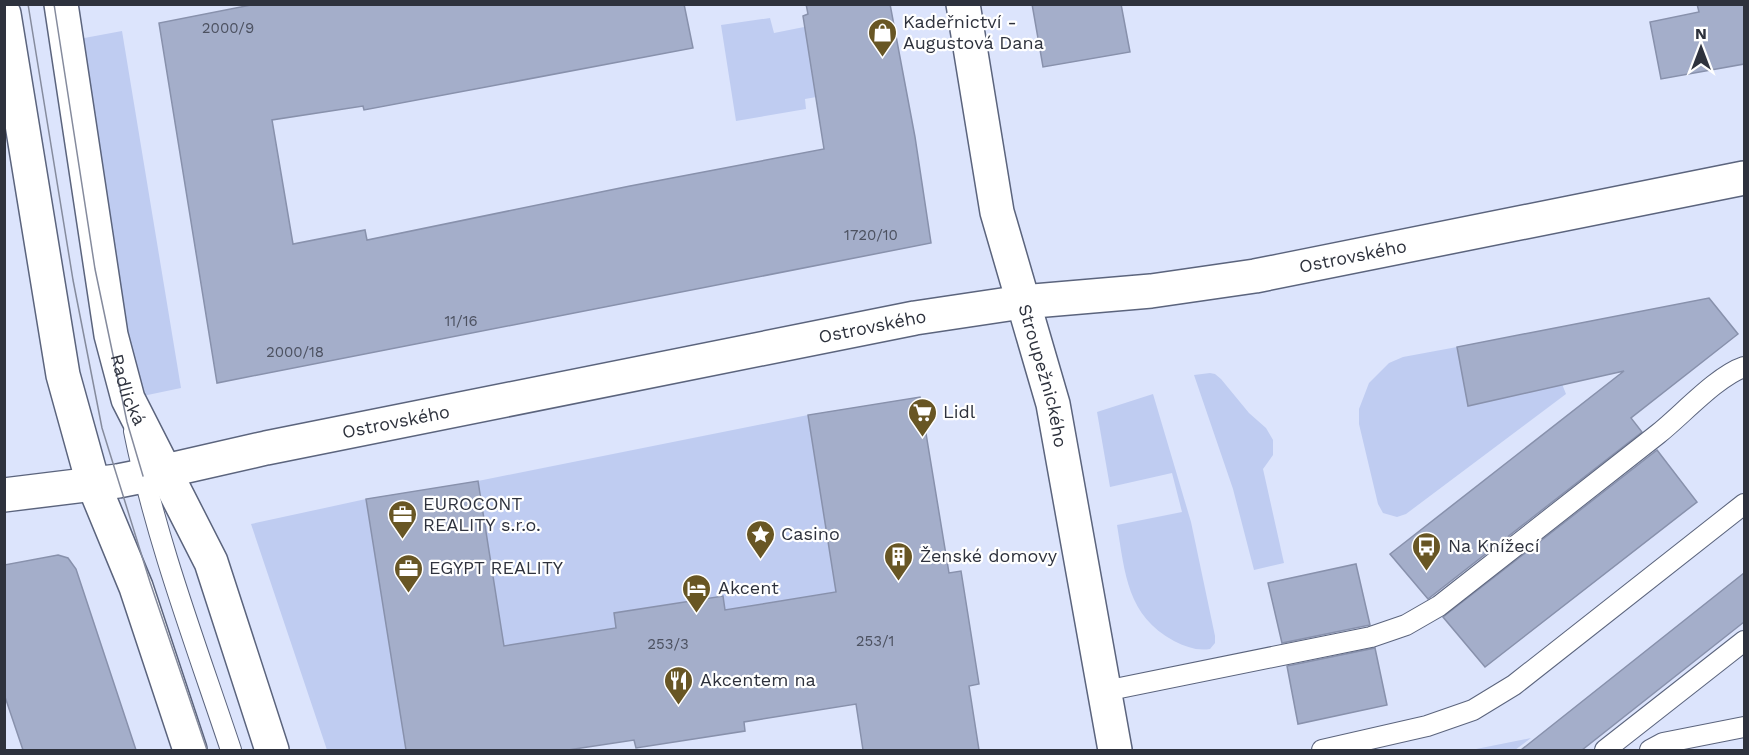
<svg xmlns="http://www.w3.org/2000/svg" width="1749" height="755" font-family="'Work Sans',sans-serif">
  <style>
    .green { fill: #bfccf1 }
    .building { fill: #a4aeca; stroke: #8891ac; stroke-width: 1.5 }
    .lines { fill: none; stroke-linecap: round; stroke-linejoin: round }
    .lane-casing { stroke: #5b647d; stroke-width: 22 }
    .street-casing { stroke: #5b647d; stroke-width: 36 }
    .secondary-casing { stroke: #5b647d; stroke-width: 36 }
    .lane { stroke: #fff; stroke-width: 20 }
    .street { stroke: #fff; stroke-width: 33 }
    .secondary { stroke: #fff; stroke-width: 33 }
    .tram { stroke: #858b9d; stroke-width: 1.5 }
    .labels { text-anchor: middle; stroke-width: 4.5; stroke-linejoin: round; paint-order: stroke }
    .number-label { font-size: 15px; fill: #4c5160 }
    .poi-label { font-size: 18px; fill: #2e323d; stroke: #fff; text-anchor: start }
    .street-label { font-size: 18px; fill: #2e323d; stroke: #fff }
  </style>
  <rect width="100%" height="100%" fill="#dce4fc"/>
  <path class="green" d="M 770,18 L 774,33 L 809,26 C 810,53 808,72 822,96 L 805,99 L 806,109 L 736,121 L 721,25 Z
    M 122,31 L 181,388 L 138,397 L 79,39 Z
    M 1457,347 L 1468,405 L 1562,384 L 1566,394 L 1406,514 L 1397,517 L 1383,513 L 1378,504 L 1359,424 L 1359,409 L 1369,383 L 1389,363 L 1403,357 Z
    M 1210,373 L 1215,374 L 1221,379 L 1249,413 L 1266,428 L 1273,440 L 1273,455 L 1263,469 L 1284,563 L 1254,570 L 1233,489 L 1194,375 Z
    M 1153,394 L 1191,522 L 1215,636 L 1215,643 L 1210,649 C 1197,651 1186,647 1174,641 C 1127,616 1125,573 1117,525 L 1182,512 L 1172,473 L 1110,487 L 1097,412 Z
    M 808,415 L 836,592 L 725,610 L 722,596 L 614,613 L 616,628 L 504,646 L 478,481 Z
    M 366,499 L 406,750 L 327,750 L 251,524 Z
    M 1531,738 L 1515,750 L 1471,750 Z"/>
  <path class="building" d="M 256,4 L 684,4 L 693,48 L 364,110 L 363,106 L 272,120 L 293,244 L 365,230 L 367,240 L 630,186 L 824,149 L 803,16 L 808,14 L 806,4 L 890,4 L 915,137 L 931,243 L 217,383 L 159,23 Z
    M 1032,4 L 1121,4 L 1130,52 L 1043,67 Z
    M 1697,4 L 1744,4 L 1744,64 L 1661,79 L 1650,22 L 1699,12 Z
    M 1709,298 L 1738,334 L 1631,418 L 1642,432 L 1428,599 L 1390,554 L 1624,371 L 1468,406 L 1457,347 Z
    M 920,397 L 949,573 L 961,571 L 979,684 L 969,686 L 979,750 L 863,750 L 856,704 L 744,722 L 745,731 L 636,748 L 634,740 L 568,750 L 406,750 L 366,499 L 478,481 L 504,646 L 616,628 L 614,613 L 723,596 L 725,610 L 836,592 L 808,415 Z
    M 1657,450 L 1697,502 L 1485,667 L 1443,617 Z
    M 58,555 L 68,558 L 76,569 L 136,750 L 23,750 L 4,694 L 4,565 Z
    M 1356,564 L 1370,625 L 1282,643 L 1268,583 Z
    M 1744,573 L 1744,622 L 1582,750 L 1521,750 Z
    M 1375,648 L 1387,705 L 1298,724 L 1287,666 Z"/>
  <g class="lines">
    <defs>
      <path id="lane" d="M 134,431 C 156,540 196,645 231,750
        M 1105,691 L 1371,637 L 1406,625 L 1439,606 C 1512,549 1585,492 1658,434 C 1682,415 1717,376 1744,367
        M 1322,750 L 1427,726 L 1473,710 L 1514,685 L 1744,504
        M 1605,750 L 1744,641
        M 1650,750 L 1663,743 L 1744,727"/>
      <g id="street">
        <path id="s1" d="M 963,4 L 997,212 L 1053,404 L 1115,750"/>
      </g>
      <g id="secondary">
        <path id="s2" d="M 61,4 L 111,335 L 128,399 L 211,562 L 272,750"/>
        <path d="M 4,14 L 63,375 L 93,483 L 136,587 L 190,750"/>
        <path id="s3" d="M 4,495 L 118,481 L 143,476 L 266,448 L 915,318 L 1022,302 L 1151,291 L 1255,276 L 1744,178"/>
      </g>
    </defs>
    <use href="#lane" class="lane-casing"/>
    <use href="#street" class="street-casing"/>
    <use href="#secondary" class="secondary-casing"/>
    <use href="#lane" class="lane"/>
    <use href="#street" class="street"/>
    <use href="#secondary" class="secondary"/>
    <path class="tram" d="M 28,4 L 73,280 L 102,428 L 150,582 L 207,750
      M 54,4 L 95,269 L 127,422 L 143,476"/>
  </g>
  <defs>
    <symbol id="shop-pin" viewBox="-11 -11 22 30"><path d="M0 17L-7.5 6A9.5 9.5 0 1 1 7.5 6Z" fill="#685624" stroke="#fff"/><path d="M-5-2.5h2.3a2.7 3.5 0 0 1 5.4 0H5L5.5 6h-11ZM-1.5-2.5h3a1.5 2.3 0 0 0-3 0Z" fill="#fff"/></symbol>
    <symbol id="supermarket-pin" viewBox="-11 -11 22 30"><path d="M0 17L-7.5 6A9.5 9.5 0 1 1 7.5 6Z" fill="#685624" stroke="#fff"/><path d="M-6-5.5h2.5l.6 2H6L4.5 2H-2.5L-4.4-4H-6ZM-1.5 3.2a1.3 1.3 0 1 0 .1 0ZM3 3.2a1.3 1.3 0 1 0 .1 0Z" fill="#fff"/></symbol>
    <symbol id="office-pin" viewBox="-11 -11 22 30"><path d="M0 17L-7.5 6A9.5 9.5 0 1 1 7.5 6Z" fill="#685624" stroke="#fff"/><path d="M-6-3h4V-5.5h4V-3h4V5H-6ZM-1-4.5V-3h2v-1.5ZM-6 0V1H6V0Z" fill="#fff"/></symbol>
    <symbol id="sight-pin" viewBox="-11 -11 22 30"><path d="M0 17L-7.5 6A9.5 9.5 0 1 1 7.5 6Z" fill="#685624" stroke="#fff"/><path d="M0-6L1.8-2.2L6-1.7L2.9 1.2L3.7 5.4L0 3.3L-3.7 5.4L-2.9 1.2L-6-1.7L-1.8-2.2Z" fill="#fff"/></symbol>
    <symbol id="bus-pin" viewBox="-11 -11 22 30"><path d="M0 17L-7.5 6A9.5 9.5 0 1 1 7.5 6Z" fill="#685624" stroke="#fff"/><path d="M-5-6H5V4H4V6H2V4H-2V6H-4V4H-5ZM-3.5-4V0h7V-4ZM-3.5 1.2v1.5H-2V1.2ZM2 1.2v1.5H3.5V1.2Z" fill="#fff"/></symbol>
    <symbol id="building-pin" viewBox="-11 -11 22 30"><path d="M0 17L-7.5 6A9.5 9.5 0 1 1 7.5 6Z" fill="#685624" stroke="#fff"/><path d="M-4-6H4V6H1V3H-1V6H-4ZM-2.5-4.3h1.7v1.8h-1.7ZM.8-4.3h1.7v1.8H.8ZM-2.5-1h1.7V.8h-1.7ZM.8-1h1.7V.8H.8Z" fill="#fff"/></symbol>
    <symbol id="hotel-pin" viewBox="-11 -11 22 30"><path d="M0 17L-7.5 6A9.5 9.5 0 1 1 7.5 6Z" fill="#685624" stroke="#fff"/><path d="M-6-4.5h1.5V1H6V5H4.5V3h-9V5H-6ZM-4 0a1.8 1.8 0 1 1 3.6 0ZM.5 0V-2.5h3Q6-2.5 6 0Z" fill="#fff"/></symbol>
    <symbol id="restaurant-pin" viewBox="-11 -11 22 30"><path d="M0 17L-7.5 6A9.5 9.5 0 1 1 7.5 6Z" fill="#685624" stroke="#fff"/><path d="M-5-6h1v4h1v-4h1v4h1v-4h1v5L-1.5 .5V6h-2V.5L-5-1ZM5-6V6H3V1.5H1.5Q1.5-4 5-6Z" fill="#fff"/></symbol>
  </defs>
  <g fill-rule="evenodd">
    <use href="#shop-pin" x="866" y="16" width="33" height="45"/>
    <use href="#supermarket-pin" x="906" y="396" width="33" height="45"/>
    <use href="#office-pin" x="386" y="498" width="33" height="45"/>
    <use href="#sight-pin" x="744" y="518" width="33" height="45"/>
    <use href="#bus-pin" x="1410" y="530" width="33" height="45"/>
    <use href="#building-pin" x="882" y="540" width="33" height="45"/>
    <use href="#office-pin" x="392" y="552" width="33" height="45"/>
    <use href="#hotel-pin" x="680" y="572" width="33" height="45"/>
    <use href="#restaurant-pin" x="662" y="664" width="33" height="45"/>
  </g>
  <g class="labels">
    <g class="number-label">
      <text x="228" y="33">2000/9</text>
      <text x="871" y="240">1720/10</text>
      <text x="461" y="326">11/16</text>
      <text x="295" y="357">2000/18</text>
      <text x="875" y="646">253/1</text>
      <text x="668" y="649">253/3</text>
    </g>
    <g class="poi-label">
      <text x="903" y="28">Kadeřnictví -<tspan x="903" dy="21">Augustová Dana</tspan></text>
      <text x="943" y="418">Lidl</text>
      <text x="423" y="510">EUROCONT<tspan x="423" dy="21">REALITY s.r.o.</tspan></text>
      <text x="781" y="540">Casino</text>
      <text x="1448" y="552">Na Knížecí</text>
      <text x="920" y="562">Ženské domovy</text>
      <text x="429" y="574">EGYPT REALITY</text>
      <text x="718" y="594">Akcent</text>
      <text x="700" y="686">Akcentem na</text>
    </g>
    <g class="street-label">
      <text dy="6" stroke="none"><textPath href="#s3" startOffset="1371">Ostrovského</textPath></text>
      <text dy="6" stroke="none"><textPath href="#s3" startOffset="885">Ostrovského</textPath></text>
      <text dy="6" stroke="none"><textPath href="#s1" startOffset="381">Stroupežnického</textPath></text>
      <text dy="6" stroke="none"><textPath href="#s2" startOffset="392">Radlická</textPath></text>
      <text dy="6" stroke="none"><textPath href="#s3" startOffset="399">Ostrovského</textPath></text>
    </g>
  </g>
  <rect width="1749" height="755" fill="none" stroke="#2e323d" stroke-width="12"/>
  <g transform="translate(1701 48)" stroke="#ffffff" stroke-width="4.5" paint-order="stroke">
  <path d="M0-4.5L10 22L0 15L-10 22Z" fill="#2e323d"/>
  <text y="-9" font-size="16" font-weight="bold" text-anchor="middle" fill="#2e323d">N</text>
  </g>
</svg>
